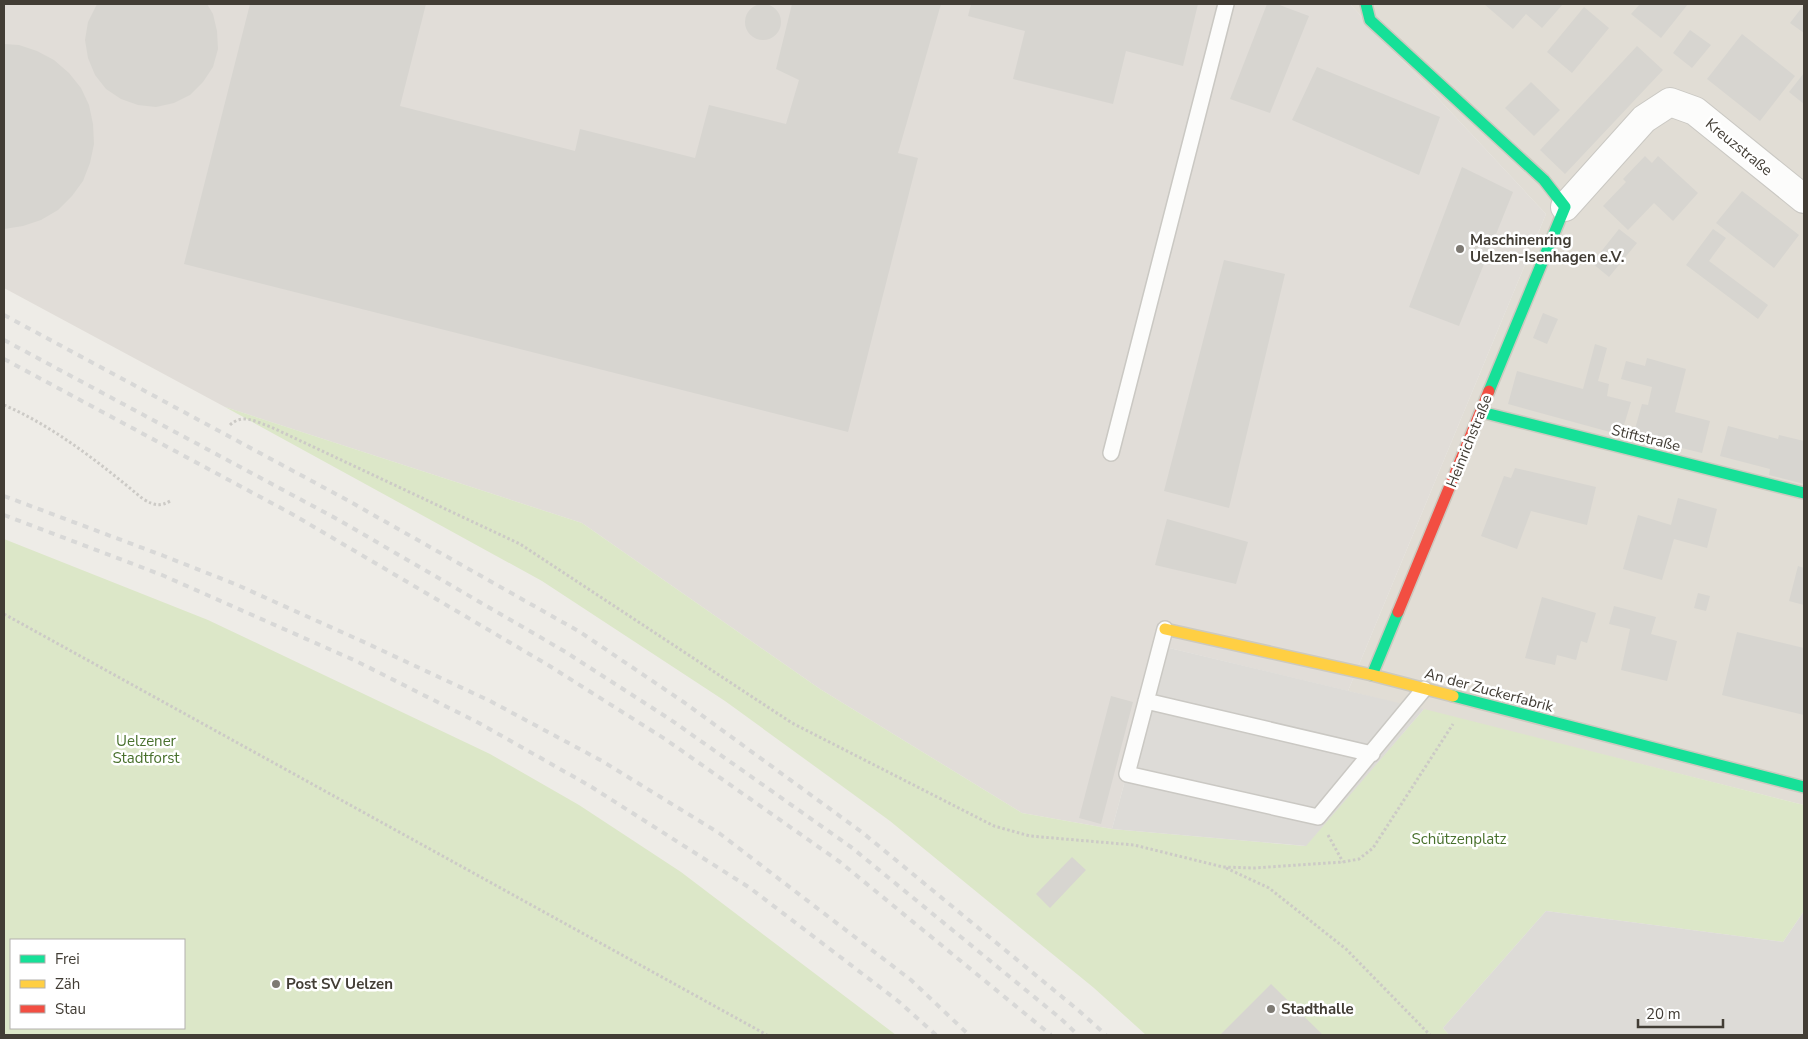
<svg xmlns="http://www.w3.org/2000/svg" width="1808" height="1039" font-family="'Nunito Sans',sans-serif">
  <style>
    .residential { fill: #e1ddd5 }
    .industrial { fill: #e1ddd8 }
    .green { fill: #dce7c8; fill-rule: evenodd }
    .parking { fill: #dddbd7 }
    .building { fill: #d7d5d0 }
    .lines { fill: none; stroke-linecap: round; stroke-linejoin: round }
    .lane-casing { stroke: #cac8c3; stroke-width: 18 }
    .street-casing { stroke: #cac8c3; stroke-width: 30 }
    .fast-casing { stroke: #ccc9bf; stroke-width: 14 }
    .slow-casing { stroke: #ccc9bf; stroke-width: 14 }
    .jam-casing { stroke: #ccc9bf; stroke-width: 14 }
    .path { stroke: #cccac6; stroke-width: 3; stroke-dasharray: 2.5 2.5; stroke-linecap: butt }
    .lane { stroke: #fcfcfb; stroke-width: 15 }
    .street { stroke: #fcfcfb; stroke-width: 28 }
    .fast { stroke: #16e098; stroke-width: 11 }
    .slow { stroke: #ffcf43; stroke-width: 11 }
    .jam { stroke: #f24e42; stroke-width: 11 }
    .rail { stroke: #d8d8d7; stroke-width: 4; stroke-dasharray: 6 6; stroke-linecap: butt }
    .poi-dot { fill: #7e7a73; stroke: #fff; stroke-width: 2 }
    .labels { text-anchor: middle; stroke-width: 5; stroke-linejoin: round; paint-order: stroke }
    .street-label { font-size: 15px; fill: #423d35; stroke: #fff }
    .poi-label { font-size: 15px; font-weight: bold; fill: #423d35; stroke: #fff; text-anchor: start }
    .park-label { font-size: 15px; fill: #48702c; stroke: #fff }
  </style>
  <rect width="100%" height="100%" fill="#eeece7"/>
  <path class="residential" d="M 1350,4 L 1804,4 L 1804,805 L 1348,691 L 1546,214 Z"/>
  <path class="industrial" d="M 4,4 L 1350,4 L 1546,214 L 1348,691 L 1161,646 L 1112,829 L 1022,813 L 820,689 L 582,523 L 225,407 L 4,288 Z"/>
  <path class="green" d="M 225,407 L 582,523 L 820,689 L 1022,813 L 1112,829 L 1305,846 L 1424,709 L 1804,805 L 1804,911 L 1783,942 L 1546,911 L 1443,1028 L 1449,1035 L 1146,1035 L 1094,988 L 890,821 L 725,701 L 542,581 Z
    M 4,539 L 208,620 L 490,754 L 579,805 L 681,872 L 896,1035 L 4,1035 ZM 11,940 L 184,940 L 184,1028 L 11,1028 Z"/>
  <path class="parking" d="M 1161,646 L 1424,709 L 1306,846 L 1112,829 Z
    M 1546,911 L 1783,942 L 1804,911 L 1804,1035 L 1449,1035 L 1443,1028 Z"/>
  <path class="building" d="M 97,4 L 207,4 L 213,14 L 217,31 L 218,49 L 213,67 L 203,82 L 190,95 L 174,103 L 156,107 L 138,105 L 121,99 L 106,89 L 95,75 L 88,58 L 85,40 L 88,22 Z
    M 250,4 L 426,4 L 400,106 L 575,151 L 580,129 L 695,158 L 709,105 L 786,124 L 799,80 L 776,69 L 792,4 L 941,4 L 898,153 L 918,158 L 848,432 L 184,264 Z
    M 971,4 L 1198,4 L 1183,66 L 1126,51 L 1113,104 L 1013,79 L 1025,31 L 968,16 Z
    M 1267,4 L 1277,4 L 1309,16 L 1270,113 L 1230,99 Z
    M 1484,4 L 1563,4 L 1542,28 L 1526,14 L 1513,29 Z
    M 1640,4 L 1688,4 L 1661,38 L 1631,14 Z
    M745 22a18 18 0 1 1 36 0a18 18 0 1 1-36 0Z
    M 1803,6 L 1804,7 L 1804,33 L 1790,23 Z
    M 1584,7 L 1609,28 L 1572,73 L 1547,52 Z
    M 1690,30 L 1711,45 L 1692,68 L 1673,53 Z
    M 1742,34 L 1795,76 L 1760,121 L 1707,79 Z
    M 4,44 L 19,45 L 37,51 L 54,60 L 69,73 L 81,88 L 89,105 L 93,124 L 94,144 L 90,163 L 83,181 L 72,196 L 58,210 L 41,220 L 23,226 L 4,229 Z
    M 1637,46 L 1663,70 L 1565,174 L 1540,150 Z
    M 1317,67 L 1440,117 L 1419,175 L 1292,120 Z
    M 1804,73 L 1804,104 L 1789,92 Z
    M 1531,82 L 1560,110 L 1534,136 L 1505,108 Z
    M 1645,156 L 1652,163 L 1658,156 L 1698,193 L 1673,221 L 1654,203 L 1628,230 L 1603,206 L 1626,182 L 1623,179 Z
    M 1462,167 L 1513,192 L 1459,326 L 1409,307 Z
    M 1742,191 L 1799,235 L 1774,268 L 1716,223 Z
    M 1619,229 L 1637,243 L 1609,277 L 1592,263 Z
    M 1713,229 L 1726,238 L 1709,261 L 1768,305 L 1758,319 L 1686,265 Z
    M 1224,260 L 1285,274 L 1229,508 L 1164,491 Z
    M 1543,313 L 1558,319 L 1547,344 L 1533,338 Z
    M 1595,344 L 1607,348 L 1598,381 L 1609,384 L 1607,396 L 1631,402 L 1621,435 L 1508,404 L 1517,371 L 1583,389 Z
    M 1647,358 L 1686,369 L 1675,412 L 1710,421 L 1702,453 L 1633,436 L 1642,404 L 1648,405 L 1652,387 L 1621,379 L 1626,361 L 1645,366 Z
    M 1728,426 L 1778,439 L 1779,435 L 1804,441 L 1804,484 L 1769,475 L 1770,469 L 1720,456 Z
    M 1515,468 L 1596,487 L 1587,525 L 1531,511 L 1517,549 L 1481,536 L 1504,476 L 1511,478 Z
    M 1678,498 L 1717,509 L 1707,548 L 1674,539 L 1662,580 L 1623,569 L 1638,515 L 1671,525 Z
    M 1167,519 L 1248,542 L 1236,584 L 1155,565 Z
    M 1798,566 L 1804,568 L 1804,605 L 1789,601 Z
    M 1698,593 L 1710,596 L 1706,611 L 1694,608 Z
    M 1542,597 L 1596,613 L 1587,643 L 1581,641 L 1576,660 L 1557,655 L 1555,665 L 1525,658 Z
    M 1614,606 L 1656,617 L 1651,634 L 1677,641 L 1667,681 L 1621,670 L 1630,629 L 1609,624 Z
    M 1737,632 L 1804,648 L 1804,715 L 1722,695 Z
    M 1111,696 L 1133,702 L 1101,824 L 1079,818 Z
    M 1072,857 L 1086,870 L 1050,908 L 1036,894 Z
    M 1271,984 L 1323,1035 L 1220,1035 Z"/>
  <g class="lines">
    <defs>
      <path id="lane" d="M 1111,453 L 1226,4
        M 1165,629 L 1127,774 L 1318,817 L 1424,689
        M 1146,701 L 1372,754"/>
      <path id="street" d="M 1565,207 L 1644,119 L 1670,102 L 1695,111 L 1804,199"/>
      <path id="fast" d="M 1366,4 L 1370,20 L 1544,180 L 1565,207 L 1489,391
        M 1481,412 L 1804,493
        M 1372,675 L 1398,612
        M 1453,696 L 1804,787"/>
      <path id="slow" d="M 1165,629 L 1372,675 L 1453,696"/>
      <path id="jam" d="M 1398,612 L 1489,391"/>
    </defs>
    <use href="#lane" class="lane-casing"/>
    <use href="#street" class="street-casing"/>
    <use href="#fast" class="fast-casing"/>
    <use href="#slow" class="slow-casing"/>
    <use href="#jam" class="jam-casing"/>
    <path class="path" d="M 4,405 C 55,427 101,464 143,499 C 155,506 160,507 172,500
      M 230,425 C 243,413 256,422 271,427 L 520,544 L 792,723 L 994,826 L 1030,836 L 1134,845 L 1223,867 L 1254,868 L 1343,862 L 1359,859 L 1373,848 L 1453,724
      M 4,614 L 767,1035
      M 1328,835 L 1343,862
      M 1226,868 L 1269,888 L 1346,949 L 1430,1035"/>
    <use href="#lane" class="lane"/>
    <use href="#street" class="street"/>
    <use href="#fast" class="fast"/>
    <use href="#slow" class="slow"/>
    <use href="#jam" class="jam"/>
    <path class="rail" d="M 4,315 L 347,500 L 580,632 L 685,703 L 863,833 L 1078,1010 L 1106,1035
      M 4,340 L 337,519 L 564,651 L 671,720 L 851,847 L 1060,1018 L 1078,1035
      M 4,359 L 292,514 L 548,665 L 665,739 L 840,862 L 1051,1035
      M 4,496 L 164,556 L 235,584 L 366,643 L 490,701 L 602,761 L 719,833 L 911,980 L 969,1035
      M 4,515 L 162,575 L 356,661 L 479,723 L 590,786 L 750,888 L 898,1001 L 936,1035"/>
  </g>
  <g class="poi-dot">
    <circle cx="1460" cy="249" r="5"/>
    <circle cx="276" cy="984" r="5"/>
    <circle cx="1271" cy="1009" r="5"/>
  </g>
  <g class="labels">
    <g class="street-label">
      <text transform="translate(1739 147) rotate(39)" y="5">Kreuzstraße</text>
      <text transform="translate(1646 438) rotate(14)" y="5">Stiftstraße</text>
      <text transform="translate(1469 441) rotate(-68)" y="5">Heinrichstraße</text>
      <text transform="translate(1489 690) rotate(15)" y="5">An der Zuckerfabrik</text>
    </g>
    <g class="poi-label">
      <text x="1470" y="245">Maschinenring<tspan x="1470" dy="17">Uelzen-Isenhagen e.V.</tspan></text>
      <text x="286" y="989">Post SV Uelzen</text>
      <text x="1281" y="1014">Stadthalle</text>
    </g>
    <g class="park-label">
      <text x="146" y="746">Uelzener<tspan x="146" dy="17">Stadtforst</tspan></text>
      <text x="1459" y="844">Schützenplatz</text>
    </g>
  </g>
  <rect width="1808" height="1039" fill="none" stroke="#423d35" stroke-width="10"/>
  <rect x="10" y="939" width="175" height="90" fill="#ffffff" stroke="#b3b1ae"/>
  <rect x="20" y="955" width="25" height="8" fill="#16e098" stroke="#b3b1ae"/>
  <text x="55" y="964" font-size="15" fill="#423d35">Frei</text>
  <rect x="20" y="980" width="25" height="8" fill="#ffcf43" stroke="#b3b1ae"/>
  <text x="55" y="989" font-size="15" fill="#423d35">Zäh</text>
  <rect x="20" y="1005" width="25" height="8" fill="#f24e42" stroke="#b3b1ae"/>
  <text x="55" y="1014" font-size="15" fill="#423d35">Stau</text>
  <path d="M1638 1019v8h85v-8" fill="none" stroke="#423d35" stroke-width="2.5"/>
  <text x="1646" y="1019" font-size="15" fill="#423d35" stroke="#ffffff" stroke-width="4" paint-order="stroke">20 m</text>
</svg>
